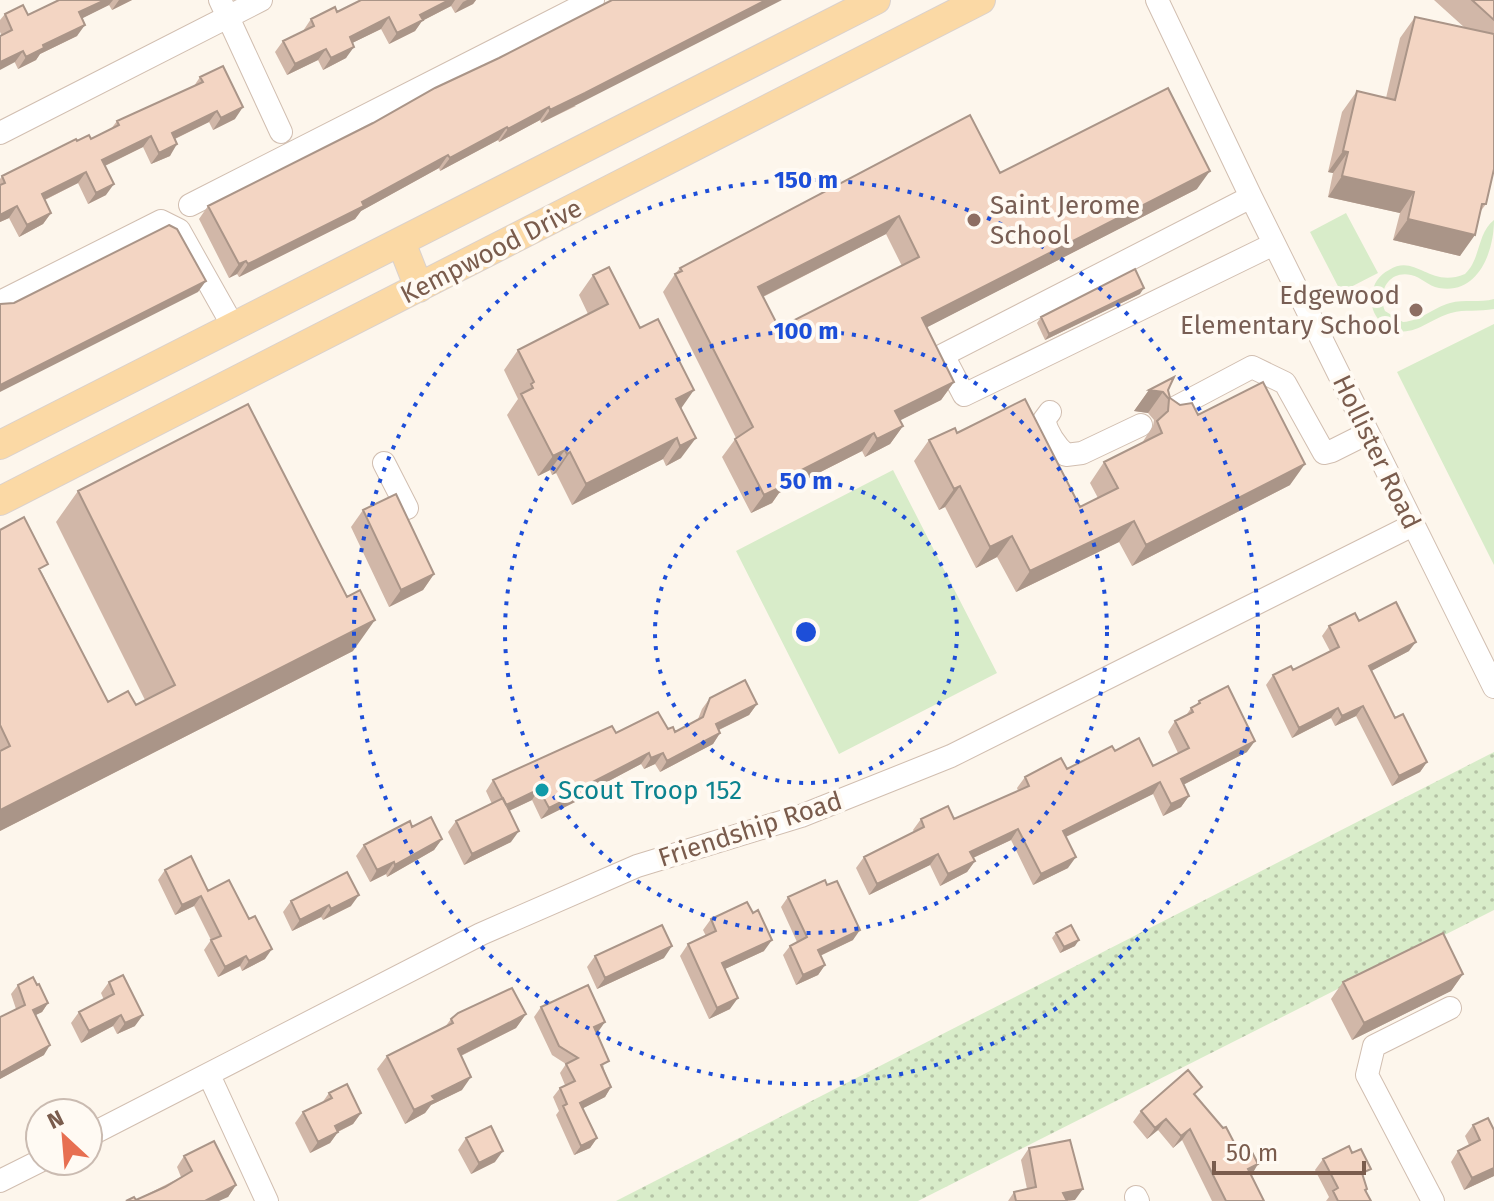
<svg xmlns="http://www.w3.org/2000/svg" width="1494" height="1201" font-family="'Fira Sans',sans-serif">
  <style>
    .grass { fill: url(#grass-dots) }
    .park { fill: #d8ecc9 }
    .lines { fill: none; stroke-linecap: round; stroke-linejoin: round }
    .minor-casing { stroke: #d1beb0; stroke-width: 24 }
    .major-casing { stroke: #dad1cd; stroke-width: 30 }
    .minor { stroke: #fff; stroke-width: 22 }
    .major { stroke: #fbd9a5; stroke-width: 28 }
    .wall { fill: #d1b7a8; fill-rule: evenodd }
    .shaded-wall { fill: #aa9588 }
    .building { fill: #f3d5c3; stroke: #aa9588; stroke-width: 2; fill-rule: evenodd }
    .ring { fill: none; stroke: #1d4ed8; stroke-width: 4; stroke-dasharray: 4 8 }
    .education-dot { fill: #8d6e63; stroke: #fffaf3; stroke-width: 3 }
    .culture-dot { fill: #0f9aa8; stroke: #fffaf3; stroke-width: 3 }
    .labels { text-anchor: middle; stroke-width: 8; stroke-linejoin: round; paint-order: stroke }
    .education-label { font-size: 26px; fill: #785e54; stroke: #fffaf3; text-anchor: start }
    .street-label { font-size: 26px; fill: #7a5c4d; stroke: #fffaf3 }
    .culture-label { font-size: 26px; fill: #0d838f; stroke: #fffaf3; text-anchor: start }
    .centre { fill: #1d4ed8; stroke: #fffaf3; stroke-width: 4 }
    .ring-label { font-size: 24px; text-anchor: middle; font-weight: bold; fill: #1d4ed8; stroke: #fffaf3; stroke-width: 8; stroke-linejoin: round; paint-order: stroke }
  </style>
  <defs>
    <pattern id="grass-dots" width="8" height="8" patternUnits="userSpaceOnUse" patternTransform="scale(2)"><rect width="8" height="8" fill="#d8ecc9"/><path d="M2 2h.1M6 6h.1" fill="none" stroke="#b4c2a5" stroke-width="1.8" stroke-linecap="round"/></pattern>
  </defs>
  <rect width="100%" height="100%" fill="#fdf6ec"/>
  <path class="grass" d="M 1494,752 L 1494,910 L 918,1201 L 616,1201 Z"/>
  <path class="park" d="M 1346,213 L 1378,273 L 1341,292 L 1310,232 Z
    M 1494,220 C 1494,252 1478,295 1439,288 C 1428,286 1421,277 1411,275 C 1388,270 1377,293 1385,311 L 1403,322 C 1421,321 1432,308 1450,303 C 1464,299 1480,303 1494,299 L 1494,309 C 1479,312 1465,309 1451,313 C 1426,320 1408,344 1382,323 C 1374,316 1370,305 1372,295 C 1373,284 1379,275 1389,270 C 1416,253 1429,289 1465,274 C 1481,259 1477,233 1494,220 Z
    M 1494,324 L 1494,565 L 1397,372 Z
    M 893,470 L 997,673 L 839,754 L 736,551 Z"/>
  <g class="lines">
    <defs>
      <path id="minor" d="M 220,0 L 281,132
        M 1157,0 L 1251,197 L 1494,687
        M 0,133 L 261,0
        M 1251,197 L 943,355 L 964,395 L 1274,244
        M 190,205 L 593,0
        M 0,302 L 161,221 L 179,230 L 233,326
        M 1050,412 L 1044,420 C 1048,435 1055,445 1066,455 L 1082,453 L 1141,425
        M 1167,412 L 1252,367 L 1285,383 L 1324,453 L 1332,451 L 1368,433
        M 384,463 L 407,508
        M 209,1075 L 267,1201
        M 88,1136 L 481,934 L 637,866 L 801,816 L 951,756 L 1413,525
        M 0,1181 L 40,1161
        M 1136,1197 L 1138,1201
        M 1433,1201 L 1367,1075 L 1374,1046 L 1450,1008"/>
      <path id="major" d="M 401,242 L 419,288
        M 0,445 L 876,0
        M 0,501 L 981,0"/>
    </defs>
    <use href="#minor" class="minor-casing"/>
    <use href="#major" class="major-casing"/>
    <use href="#minor" class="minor"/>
    <use href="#major" class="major"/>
  </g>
  <path class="wall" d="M 59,0 L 132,0 L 112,10 L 109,5 L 82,18 L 77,36 L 40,54 L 36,60 L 18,69 L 0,32 L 0,20 L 5,14 L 28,15 Z
    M 361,0 L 476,0 L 473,4 L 455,13 L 451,6 L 422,21 L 415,31 L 389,44 L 381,29 L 352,43 L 346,58 L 323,70 L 318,60 L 287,75 L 275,52 L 283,41 L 303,31 L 311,19 L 337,12 Z
    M 1434,0 L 1494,0 L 1494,169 L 1486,204 L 1480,212 L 1460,256 L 1393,240 L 1400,213 L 1328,197 L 1333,173 L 1328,172 L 1342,112 L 1357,91 L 1386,98 L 1400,38 L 1415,17 L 1465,28 Z
    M 200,77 L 235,119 L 213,130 L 209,122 L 175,139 L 170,156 L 151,164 L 143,147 L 105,166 L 106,195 L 88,204 L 78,183 L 45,200 L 51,213 L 43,224 L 19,237 L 9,218 L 0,222 L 0,179 L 2,176 L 77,141 L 91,139 L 111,129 L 117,121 L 194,86 Z
    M 435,88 L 576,106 L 541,123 L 540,120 L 499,142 L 498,140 L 440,171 L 439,168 L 361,211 L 355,219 L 239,277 L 237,274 L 229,278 L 199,219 L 208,206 L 373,123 Z
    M 1000,173 L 1197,189 L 927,327 L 954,382 L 941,400 L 900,420 L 903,426 L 890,444 L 865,457 L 862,451 L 779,493 L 772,503 L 751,513 L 722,457 L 736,438 L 663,292 L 675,274 L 680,268 ZM 886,234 L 902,266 L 779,328 L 763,297 Z
    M 593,275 L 681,408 L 681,458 L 666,466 L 663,459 L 572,505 L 556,473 L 552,475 L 550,470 L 538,476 L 507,415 L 518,399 L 504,370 L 518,350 L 588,314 L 579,295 Z
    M 1140,294 L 1045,340 L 1037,323 L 1041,317 Z
    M 1149,390 L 1168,390 L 1170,398 L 1198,415 L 1290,485 L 1132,566 L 1119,542 L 1016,592 L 997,557 L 976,568 L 945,507 L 939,510 L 914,461 L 929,440 L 957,433 L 1080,507 L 1098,498 L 1090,483 L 1104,462 L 1142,443 L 1153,426 L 1154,420 L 1148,413 L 1134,411 Z
    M 78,491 L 353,651 L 0,831 L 0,530 L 42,573 L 108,702 L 136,705 L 145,700 L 56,522 Z
    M 363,510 L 434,574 L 423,590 L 389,607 L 351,527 Z
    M 1359,621 L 1409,651 L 1371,671 L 1395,718 L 1427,762 L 1420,772 L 1392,786 L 1356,716 L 1335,726 L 1331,718 L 1292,738 L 1266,685 L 1273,675 L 1293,670 L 1330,651 L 1322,636 L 1329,626 Z
    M 710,698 L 757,704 L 749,715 L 719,730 L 720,733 L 713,744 L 660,772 L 655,764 L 644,769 L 641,764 L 588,792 L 583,798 L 541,819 L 532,800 L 509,811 L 511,842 L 464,865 L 448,832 L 456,821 L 492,804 L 486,791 L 493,780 L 616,733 L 668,729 L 675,732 L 698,719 L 702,709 Z
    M 1199,701 L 1247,752 L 1183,785 L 1189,796 L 1181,807 L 1163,816 L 1153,794 L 1066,837 L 1068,868 L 1033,885 L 1011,840 L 973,858 L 975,861 L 967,872 L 940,886 L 930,865 L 869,895 L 856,868 L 864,857 L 914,832 L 913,830 L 921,819 L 954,819 L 1018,791 L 1017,788 L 1025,777 L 1067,769 L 1115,751 L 1153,766 L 1178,753 L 1168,732 L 1175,721 L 1185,717 L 1191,708 L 1196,705 Z
    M 412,827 L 442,839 L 434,850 L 387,877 L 386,874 L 370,882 L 356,856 L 364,845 Z
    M 165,870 L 208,891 L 265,959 L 242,971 L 240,966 L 218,977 L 204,950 L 211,940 L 194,906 L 175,915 L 158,880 Z
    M 788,897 L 853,940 L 820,956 L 825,965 L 818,975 L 796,985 L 783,955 L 790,946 L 797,942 L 781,907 Z
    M 291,901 L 351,906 L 323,920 L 321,917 L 292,931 L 283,912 Z
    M 711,919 L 764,951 L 725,969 L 730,1009 L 709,1019 L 680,956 L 688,944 L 706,936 L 703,930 Z
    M 1056,933 L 1075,946 L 1060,953 L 1052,938 Z
    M 595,956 L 664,958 L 597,989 L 587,967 Z
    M 1463,974 L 1451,991 L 1352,1040 L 1331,999 L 1343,982 Z
    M 109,982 L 135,1026 L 117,1034 L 113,1026 L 81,1043 L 71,1023 L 79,1012 L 104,1000 L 101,993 Z
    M 18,985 L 37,985 L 48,1003 L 42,1012 L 35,1015 L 44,1055 L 0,1079 L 0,1017 L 16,1009 L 11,994 Z
    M 541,1007 L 598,1032 L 597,1033 L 604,1069 L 611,1087 L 605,1097 L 583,1108 L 597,1138 L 590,1148 L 574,1155 L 556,1115 L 559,1111 L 553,1097 L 560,1088 L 565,1085 L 560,1073 L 566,1064 L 552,1055 L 534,1017 Z
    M 526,1014 L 516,1028 L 461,1056 L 462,1090 L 431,1105 L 425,1113 L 405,1124 L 377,1069 L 387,1056 L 445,1027 L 451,1019 Z
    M 329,1093 L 361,1113 L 353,1124 L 338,1132 L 330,1143 L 310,1153 L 295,1123 L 303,1112 L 322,1103 Z
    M 1196,1096 L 1251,1175 L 1264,1201 L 1212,1201 L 1182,1140 L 1173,1148 L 1158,1130 L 1147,1139 L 1133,1122 L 1141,1111 Z
    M 1473,1125 L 1494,1130 L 1494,1176 L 1464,1190 L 1451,1162 L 1458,1151 L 1469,1145 L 1465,1136 Z
    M 466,1138 L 495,1162 L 471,1174 L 458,1150 Z
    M 1029,1148 L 1075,1200 L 1069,1201 L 1008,1201 L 1014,1192 L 1027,1189 L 1021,1160 Z
    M 184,1156 L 236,1185 L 228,1197 L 136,1200 L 181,1177 L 177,1167 Z
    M 1323,1159 L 1364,1179 L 1367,1189 L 1366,1191 L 1371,1201 L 1326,1201 L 1329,1197 L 1315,1170 Z"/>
  <path class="shaded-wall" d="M 105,0 L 113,0 L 109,5 L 71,24 L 79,12 Z
    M 119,0 L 132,0 L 112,10 Z
    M 449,0 L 455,0 L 451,6 L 422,21 L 415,31 L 389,44 L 397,33 L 420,15 Z
    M 467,0 L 476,0 L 473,4 L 455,13 L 463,2 Z
    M 766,0 L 782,0 L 541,123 L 550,110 Z
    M 389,17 L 381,29 L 342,48 L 350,37 Z
    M 85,25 L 77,36 L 40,54 L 36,60 L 18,69 L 26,57 L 43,45 Z
    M 354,47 L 346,58 L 323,70 L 331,58 Z
    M 326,49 L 318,60 L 287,75 L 295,64 Z
    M 23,51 L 15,62 L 0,70 L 0,62 Z
    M 243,107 L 235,119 L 213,130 L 221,118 Z
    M 549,107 L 540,120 L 499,142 L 508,129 Z
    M 217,111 L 209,122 L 164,144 L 172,133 Z
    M 507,127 L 498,140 L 440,171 L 450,158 Z
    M 151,136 L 143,147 L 94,171 L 102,160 Z
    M 177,144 L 170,156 L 151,164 L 159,153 Z
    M 1343,151 L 1348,152 L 1333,173 L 1328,172 Z
    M 448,155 L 439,168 L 361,211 L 355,219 L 239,277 L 248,264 Z
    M 1210,171 L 1197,189 L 910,336 L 922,318 Z
    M 86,172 L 78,183 L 34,205 L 42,194 Z
    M 1342,176 L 1414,192 L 1400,213 L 1328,197 Z
    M 114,184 L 106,195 L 88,204 L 96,193 Z
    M 17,206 L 9,218 L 0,222 L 0,215 Z
    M 51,213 L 43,224 L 19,237 L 27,225 Z
    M 899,216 L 886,234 L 746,305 L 758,287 Z
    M 1408,219 L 1475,235 L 1460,256 L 1393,240 Z
    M 246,261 L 237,274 L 229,278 L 239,264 Z
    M 206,281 L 198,292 L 0,392 L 0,385 Z
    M 1144,288 L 1140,294 L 1045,340 L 1049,334 Z
    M 954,382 L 941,400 L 883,429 L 895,411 Z
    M 694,390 L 680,410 L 676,399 Z
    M 1149,390 L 1163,392 L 1148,413 L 1134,411 Z
    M 903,426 L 890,444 L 865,457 L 877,439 Z
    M 874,433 L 862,451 L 779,493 L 772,503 L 751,513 L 764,495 L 782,480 Z
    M 677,438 L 663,459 L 572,505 L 586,484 Z
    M 696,438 L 681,458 L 666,466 L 680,446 Z
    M 565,450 L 550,470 L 538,476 L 553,456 Z
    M 570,452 L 556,473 L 552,475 L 567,454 Z
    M 1305,464 L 1290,485 L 1132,566 L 1146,545 Z
    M 960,486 L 945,507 L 939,510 L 954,489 Z
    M 1134,521 L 1119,542 L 1016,592 L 1030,571 Z
    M 1012,536 L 997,557 L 976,568 L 990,547 Z
    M 434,574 L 423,590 L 389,607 L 401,590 Z
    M 375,620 L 353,651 L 0,831 L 0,810 Z
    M 1416,642 L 1409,651 L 1362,676 L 1369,666 Z
    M 757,704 L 749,715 L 708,735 L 716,724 Z
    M 1363,706 L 1356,716 L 1335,726 L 1342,716 Z
    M 1338,708 L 1331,718 L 1292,738 L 1299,728 Z
    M 720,733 L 713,744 L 660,772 L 667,761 Z
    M 1255,741 L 1247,752 L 1173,790 L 1181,779 Z
    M 649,753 L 641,764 L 588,792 L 583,798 L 541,819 L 549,808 L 589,784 Z
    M 663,753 L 655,764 L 644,769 L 651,758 Z
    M 1427,762 L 1420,772 L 1392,786 L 1399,776 Z
    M 1160,782 L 1153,794 L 1055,842 L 1063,831 Z
    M 539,789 L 532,800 L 498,816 L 506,805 Z
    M 1189,796 L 1181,807 L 1163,816 L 1171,804 Z
    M 1018,829 L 1011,840 L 962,863 L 970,852 Z
    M 519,831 L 511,842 L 464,865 L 472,854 Z
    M 442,839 L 434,850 L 387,877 L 395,865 Z
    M 938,854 L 930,865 L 869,895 L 877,884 Z
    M 1076,857 L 1068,868 L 1033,885 L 1041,874 Z
    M 975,861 L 967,872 L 940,886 L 948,874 Z
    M 394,862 L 386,874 L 370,882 L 377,870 Z
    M 359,895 L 351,906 L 323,920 L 331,909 Z
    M 201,896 L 194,906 L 175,915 L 182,905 Z
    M 329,905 L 321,917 L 292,931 L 300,920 Z
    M 860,930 L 853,940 L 811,960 L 818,950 Z
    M 772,940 L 764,951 L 714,974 L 722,963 Z
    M 1079,940 L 1075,946 L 1060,953 L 1064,947 Z
    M 672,946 L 664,958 L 597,989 L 605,978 Z
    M 272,949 L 265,959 L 242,971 L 249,961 Z
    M 246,956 L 240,966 L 218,977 L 225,967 Z
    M 825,965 L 818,975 L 796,985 L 803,975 Z
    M 1463,974 L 1451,991 L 1352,1040 L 1364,1023 Z
    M 738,998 L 730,1009 L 709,1019 L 717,1008 Z
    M 48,1003 L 42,1012 L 26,1020 L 33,1010 Z
    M 526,1014 L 516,1028 L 448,1062 L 458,1049 Z
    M 121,1015 L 113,1026 L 81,1043 L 89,1031 Z
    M 143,1015 L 135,1026 L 117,1034 L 125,1023 Z
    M 605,1022 L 598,1032 L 587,1037 L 594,1027 Z
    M 50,1045 L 44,1055 L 0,1079 L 0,1073 Z
    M 471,1077 L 462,1090 L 431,1105 L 425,1113 L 405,1124 L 414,1110 L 432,1096 Z
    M 611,1087 L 605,1097 L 574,1113 L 580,1103 Z
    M 361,1113 L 353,1124 L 327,1137 L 335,1126 Z
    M 1166,1119 L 1158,1130 L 1147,1139 L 1155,1128 Z
    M 1190,1129 L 1182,1140 L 1173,1148 L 1181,1136 Z
    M 338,1132 L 330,1143 L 310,1153 L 318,1142 Z
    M 597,1138 L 590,1148 L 574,1155 L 581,1146 Z
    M 503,1151 L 495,1162 L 471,1174 L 479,1163 Z
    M 1258,1164 L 1251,1176 L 1248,1169 Z
    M 1494,1168 L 1494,1176 L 1464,1190 L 1472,1178 Z
    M 236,1185 L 228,1197 L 219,1201 L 205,1201 Z
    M 1083,1189 L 1075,1200 L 1057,1201 L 1063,1193 Z"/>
  <path class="building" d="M 59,0 L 105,0 L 79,12 L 85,25 L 43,45 L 44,48 L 26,57 L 23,51 L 0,62 L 0,36 L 12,30 L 5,14 L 23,5 L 28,15 Z
    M 361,0 L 449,0 L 420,15 L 423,20 L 397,33 L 389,17 L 350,37 L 354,47 L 331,58 L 326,49 L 295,64 L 283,41 L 314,26 L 311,19 L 335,7 L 337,12 Z
    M 612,0 L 766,0 L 585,93 L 550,110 L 549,107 L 508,129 L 507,127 L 450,158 L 448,155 L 362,202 L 364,206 L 248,264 L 246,261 L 239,264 L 208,206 L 373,123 L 435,88 L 499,58 Z
    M 1472,0 L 1494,0 L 1494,20 Z
    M 1415,17 L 1494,34 L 1494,169 L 1486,204 L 1482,204 L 1475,235 L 1408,219 L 1414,192 L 1342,176 L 1348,152 L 1343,151 L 1357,91 L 1395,100 Z
    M 223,66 L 243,107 L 221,118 L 217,111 L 172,133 L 177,144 L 159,153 L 151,136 L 102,160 L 114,184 L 96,193 L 86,172 L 42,194 L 51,213 L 27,225 L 17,206 L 0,215 L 0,185 L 5,183 L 2,176 L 76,139 L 77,141 L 89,135 L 91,139 L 119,125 L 117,121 L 203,82 L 200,77 Z
    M 1168,88 L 1210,171 L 922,318 L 954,382 L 895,411 L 903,426 L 877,439 L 874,433 L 782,480 L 785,485 L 764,495 L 735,439 L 753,427 L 675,274 L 682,271 L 680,268 L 970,115 L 1000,173 ZM 899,216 L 919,257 L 779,328 L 758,287 Z
    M 169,225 L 177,229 L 206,281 L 0,385 L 0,304 L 14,303 Z
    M 609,267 L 640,328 L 658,319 L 694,390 L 676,399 L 696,438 L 680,446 L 677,438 L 586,484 L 570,452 L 567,454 L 565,450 L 553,456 L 521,394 L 533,388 L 531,384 L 534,382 L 518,350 L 608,304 L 593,275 Z
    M 1135,269 L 1144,288 L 1049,334 L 1041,317 Z
    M 1174,377 L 1168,390 L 1170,398 L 1180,405 L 1192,403 L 1198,415 L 1263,382 L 1305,464 L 1146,545 L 1134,521 L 1030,571 L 1012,536 L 990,547 L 960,486 L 954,489 L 929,440 L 955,428 L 957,433 L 1025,399 L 1080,507 L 1118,488 L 1104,462 L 1162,433 L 1157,421 L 1168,411 L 1169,399 L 1163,392 L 1149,390 Z
    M 248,404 L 347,597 L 360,590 L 375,620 L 0,810 L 0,751 L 10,746 L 0,725 L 0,530 L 24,517 L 48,564 L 39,569 L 108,702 L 128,691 L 136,705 L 175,685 L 78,491 Z
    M 396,494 L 434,574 L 401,590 L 363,510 Z
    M 1396,602 L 1416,642 L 1369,666 L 1395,718 L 1403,714 L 1427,762 L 1399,776 L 1363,706 L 1342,716 L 1338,708 L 1299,728 L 1273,675 L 1291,666 L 1293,670 L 1339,647 L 1329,626 L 1355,613 L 1359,621 Z
    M 745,680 L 757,704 L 716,724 L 720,733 L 667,761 L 663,753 L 651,758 L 649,753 L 589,784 L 591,787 L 549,808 L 539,789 L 506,805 L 493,780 L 612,726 L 616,733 L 658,712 L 668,729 L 673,727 L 675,732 L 703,717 L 710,698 Z
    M 1228,686 L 1255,741 L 1181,779 L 1189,796 L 1171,804 L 1160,782 L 1063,831 L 1076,857 L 1041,874 L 1018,829 L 970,852 L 975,861 L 948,874 L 938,854 L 877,884 L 864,857 L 924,827 L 921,819 L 948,806 L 954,819 L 1029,786 L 1025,777 L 1061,758 L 1067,769 L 1112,746 L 1115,751 L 1139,738 L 1153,766 L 1189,748 L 1175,721 L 1193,712 L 1191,708 L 1200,703 L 1199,701 Z
    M 503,798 L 519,831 L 472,854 L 456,821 Z
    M 431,817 L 442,839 L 395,865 L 394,862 L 377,870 L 364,845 L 410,821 L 412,827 Z
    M 191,856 L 208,891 L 229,880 L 249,919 L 255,916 L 272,949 L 249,961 L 246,956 L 225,967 L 211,940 L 221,936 L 201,896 L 182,905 L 165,870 Z
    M 347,872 L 359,895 L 331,909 L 329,905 L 300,920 L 291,901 Z
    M 825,880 L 827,885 L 837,881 L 860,930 L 818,950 L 825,965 L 803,975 L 790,946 L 807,937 L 788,897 Z
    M 747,902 L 753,913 L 758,910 L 772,940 L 722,963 L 738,998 L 717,1008 L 688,944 L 716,931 L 711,919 Z
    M 662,925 L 672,946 L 605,978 L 595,956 Z
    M 1071,925 L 1079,940 L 1064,947 L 1056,933 Z
    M 1443,933 L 1463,974 L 1364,1023 L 1343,982 Z
    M 123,975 L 143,1015 L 125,1023 L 121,1015 L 89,1031 L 79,1012 L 114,994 L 109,982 Z
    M 33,977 L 37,985 L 39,984 L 48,1003 L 33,1010 L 50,1045 L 0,1073 L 0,1017 L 25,1005 L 18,985 Z
    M 588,985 L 605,1022 L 594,1027 L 609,1061 L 601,1065 L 611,1087 L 580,1103 L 597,1138 L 581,1146 L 563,1106 L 567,1104 L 560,1088 L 575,1081 L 566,1064 L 578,1058 L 559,1046 L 541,1007 Z
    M 512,988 L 526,1014 L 458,1049 L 471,1077 L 432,1096 L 435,1100 L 414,1110 L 387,1056 L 453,1023 L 451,1019 L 458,1013 Z
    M 1188,1070 L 1202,1087 L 1194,1094 L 1223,1128 L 1226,1127 L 1239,1152 L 1249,1146 L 1258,1164 L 1248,1169 L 1264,1201 L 1226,1201 L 1190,1129 L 1181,1136 L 1166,1119 L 1155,1128 L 1141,1111 Z
    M 347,1084 L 361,1113 L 335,1126 L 338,1132 L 318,1142 L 303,1112 L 332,1098 L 329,1093 Z
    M 1488,1118 L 1494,1130 L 1494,1168 L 1472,1178 L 1458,1151 L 1480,1140 L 1473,1125 Z
    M 491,1126 L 503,1151 L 479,1163 L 466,1138 Z
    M 1070,1140 L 1083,1189 L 1063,1193 L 1067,1201 L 1016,1201 L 1014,1192 L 1036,1187 L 1029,1148 Z
    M 214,1141 L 236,1185 L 205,1201 L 126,1201 L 134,1197 L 136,1200 L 165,1187 L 192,1171 L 184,1156 Z
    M 1349,1146 L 1352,1153 L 1361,1149 L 1371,1169 L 1362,1173 L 1367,1189 L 1365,1190 L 1371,1201 L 1338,1201 L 1333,1191 L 1338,1188 L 1323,1159 Z"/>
  <g class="ring">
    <circle cx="806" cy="632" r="151"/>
    <circle cx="806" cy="632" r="301"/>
    <circle cx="806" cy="632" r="452"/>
  </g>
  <g class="education-dot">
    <circle cx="974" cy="220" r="8"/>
    <circle cx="1416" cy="310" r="8"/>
  </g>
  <circle class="culture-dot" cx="542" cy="790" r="8"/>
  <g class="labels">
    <g class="education-label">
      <text x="990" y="214">Saint Jerome<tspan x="990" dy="30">School</tspan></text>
      <text x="1400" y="304" text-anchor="end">Edgewood<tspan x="1400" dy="30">Elementary School</tspan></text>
    </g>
    <g class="street-label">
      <text transform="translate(491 251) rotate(-27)" y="9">Kempwood Drive</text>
      <text transform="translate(1377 452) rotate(64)" y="9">Hollister Road</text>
      <text transform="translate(750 829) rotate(-18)" y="9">Friendship Road</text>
    </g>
    <g class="culture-label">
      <text x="558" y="799">Scout Troop 152</text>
    </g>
  </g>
  <circle cx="806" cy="632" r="12" class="centre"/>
  <g class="ring-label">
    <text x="806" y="188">150 m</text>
    <text x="806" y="339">100 m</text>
    <text x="806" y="489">50 m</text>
  </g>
  <g transform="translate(64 1137) rotate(334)"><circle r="38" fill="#fffaf3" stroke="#cabbb1" stroke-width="2"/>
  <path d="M0-6L14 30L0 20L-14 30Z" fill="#e76f51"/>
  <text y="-12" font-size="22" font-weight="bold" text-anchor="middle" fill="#7a5c4d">N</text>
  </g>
  <path d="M1214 1161v12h150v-12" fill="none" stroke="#7a5c4d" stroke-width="4"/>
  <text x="1226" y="1161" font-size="24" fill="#7a5c4d" stroke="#fffaf3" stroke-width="6" paint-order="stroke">50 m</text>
</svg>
